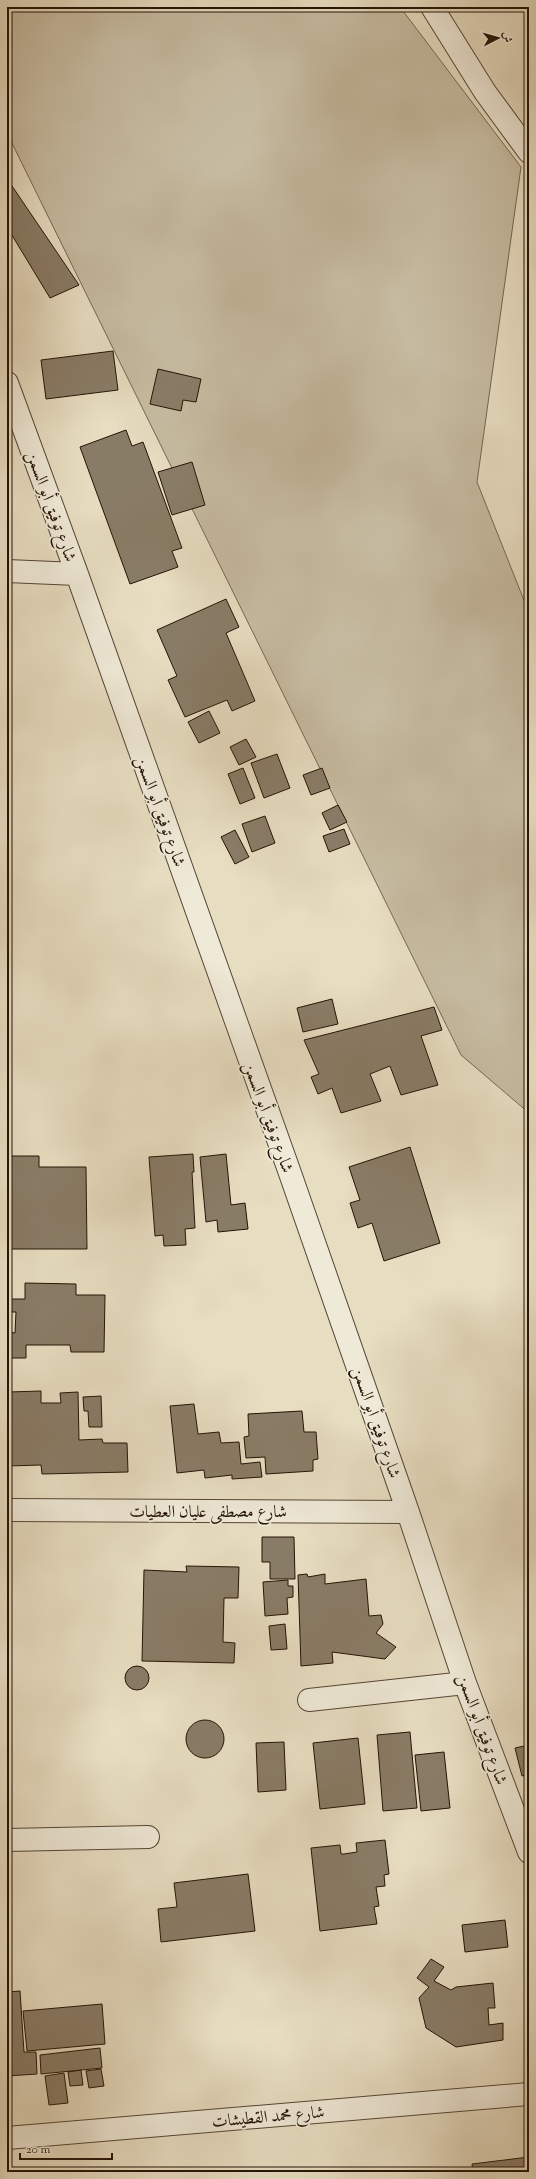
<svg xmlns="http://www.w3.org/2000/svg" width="536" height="2179" font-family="'Sorts Mill Goudy',Amiri,serif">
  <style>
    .green { fill: #c6bba1; stroke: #756754 }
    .building { fill: #897c67; stroke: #241306 }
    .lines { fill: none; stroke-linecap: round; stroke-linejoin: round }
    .minor-casing { stroke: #554635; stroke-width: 24 }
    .minor { stroke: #efe9d7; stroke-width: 22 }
    .labels { text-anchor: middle; stroke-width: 3.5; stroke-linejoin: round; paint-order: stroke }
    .street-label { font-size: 17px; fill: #241306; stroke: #efe9d7 }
  </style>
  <rect width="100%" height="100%" fill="#e7ddc1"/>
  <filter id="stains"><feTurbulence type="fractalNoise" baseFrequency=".005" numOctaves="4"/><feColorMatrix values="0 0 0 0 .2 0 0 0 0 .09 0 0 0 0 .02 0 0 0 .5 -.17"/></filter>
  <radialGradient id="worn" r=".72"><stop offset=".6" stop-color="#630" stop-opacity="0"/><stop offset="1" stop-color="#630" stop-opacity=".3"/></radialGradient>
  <path class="green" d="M 7,7 L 400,7 L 521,167 L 477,482 L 529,613 L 529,1113 L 461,1055 L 7,133 Z"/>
  <path class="building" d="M 7,182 L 10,183 L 79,285 L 50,298 L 7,227 Z
    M 113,351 L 118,390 L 46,399 L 41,360 Z
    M 158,369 L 201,379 L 196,402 L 183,400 L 181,411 L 150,404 Z
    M 126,430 L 132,446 L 143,442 L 182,548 L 172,551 L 178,567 L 130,584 L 80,447 Z
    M 192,462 L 205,505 L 172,515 L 158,472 Z
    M 226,599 L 239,627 L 226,633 L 255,701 L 232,711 L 227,700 L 185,717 L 168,680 L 177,676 L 157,630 Z
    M 209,711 L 220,733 L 199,743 L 188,722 Z
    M 246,739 L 256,757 L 239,765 L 230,747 Z
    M 277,754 L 290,788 L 264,798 L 251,763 Z
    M 243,768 L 255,798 L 240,804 L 228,774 Z
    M 322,768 L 330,788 L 311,795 L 303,775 Z
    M 338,805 L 347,822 L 330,830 L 322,813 Z
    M 265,816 L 275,843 L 252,852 L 242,824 Z
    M 344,829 L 350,844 L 329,852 L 323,836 Z
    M 235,830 L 249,857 L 235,864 L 221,837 Z
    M 332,999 L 338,1024 L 303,1032 L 297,1008 Z
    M 434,1007 L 442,1030 L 421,1036 L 438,1085 L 401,1095 L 390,1066 L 370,1074 L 381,1101 L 341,1113 L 332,1088 L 318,1094 L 311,1077 L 319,1074 L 304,1040 Z
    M 410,1147 L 440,1243 L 384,1261 L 372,1223 L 358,1228 L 350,1203 L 360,1200 L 349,1167 Z
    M 193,1154 L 194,1172 L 192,1172 L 195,1228 L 185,1229 L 186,1245 L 164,1246 L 163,1235 L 155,1236 L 149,1157 Z
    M 226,1154 L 231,1205 L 245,1203 L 248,1229 L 218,1232 L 217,1220 L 206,1222 L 200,1157 Z
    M 7,1156 L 39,1156 L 39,1167 L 86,1167 L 87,1249 L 7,1249 Z
    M 25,1283 L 76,1284 L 76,1295 L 105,1295 L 104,1352 L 71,1352 L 70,1345 L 26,1345 L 26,1358 L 7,1358 L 7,1332 L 15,1333 L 16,1312 L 7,1312 L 7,1299 L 25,1299 Z
    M 41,1391 L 41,1403 L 61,1403 L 60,1393 L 78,1392 L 79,1440 L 102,1439 L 103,1443 L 127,1443 L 128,1472 L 42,1474 L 41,1465 L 7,1466 L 8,1392 Z
    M 101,1396 L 102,1427 L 89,1427 L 88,1411 L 84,1411 L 83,1397 Z
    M 194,1404 L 198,1434 L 219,1432 L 221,1443 L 239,1442 L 241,1464 L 260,1462 L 262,1477 L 232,1479 L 232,1475 L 205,1478 L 204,1470 L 177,1473 L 170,1406 Z
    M 302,1411 L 304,1432 L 316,1432 L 318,1459 L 313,1460 L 313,1471 L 266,1474 L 265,1457 L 246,1458 L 244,1437 L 249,1436 L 248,1414 Z
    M 262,1537 L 294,1537 L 295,1579 L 270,1579 L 270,1562 L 262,1562 Z
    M 186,1566 L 239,1567 L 238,1598 L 224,1598 L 223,1642 L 235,1643 L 234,1663 L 142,1661 L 144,1570 L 187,1572 Z
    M 307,1574 L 308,1577 L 325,1574 L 325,1584 L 366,1579 L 369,1616 L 381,1615 L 383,1624 L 376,1633 L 396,1647 L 385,1659 L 332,1652 L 333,1663 L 301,1666 L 298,1575 Z
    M 288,1580 L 288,1586 L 293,1586 L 293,1597 L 287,1598 L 288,1614 L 265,1616 L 263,1582 Z
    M 285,1624 L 287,1649 L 271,1650 L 269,1626 Z
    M125 1678a12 12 0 1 1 24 0a12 12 0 1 1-24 0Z
    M 529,1670 L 529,1699 L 525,1671 Z
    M186 1739a19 19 0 1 1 38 0a19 19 0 1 1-38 0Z
    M 410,1732 L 417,1808 L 383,1811 L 377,1735 Z
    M 358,1738 L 365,1804 L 320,1809 L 313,1743 Z
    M 284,1742 L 286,1790 L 258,1792 L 256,1743 Z
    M 529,1745 L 529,1774 L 522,1776 L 515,1748 Z
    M 444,1752 L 450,1808 L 421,1811 L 415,1755 Z
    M 385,1840 L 389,1874 L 384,1875 L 385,1886 L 376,1887 L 379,1906 L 374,1907 L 377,1924 L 320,1931 L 311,1848 L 340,1845 L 341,1854 L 344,1854 L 357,1852 L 356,1843 Z
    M 248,1874 L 255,1931 L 161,1942 L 158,1909 L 177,1907 L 174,1883 Z
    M 505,1920 L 508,1947 L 465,1952 L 462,1925 Z
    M 431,1959 L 444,1967 L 434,1981 L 451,1990 L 456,1987 L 493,1983 L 495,2008 L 488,2008 L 489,2025 L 503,2023 L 503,2040 L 456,2047 L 426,2028 L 419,1998 L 429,1987 L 417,1978 Z
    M 20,1991 L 24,2052 L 36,2052 L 37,2074 L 7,2076 L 7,1992 Z
    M 102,2004 L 105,2044 L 27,2051 L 23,2011 Z
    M 100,2048 L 102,2068 L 41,2074 L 40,2055 Z
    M 101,2069 L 104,2086 L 89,2088 L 86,2071 Z
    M 81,2070 L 83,2085 L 70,2086 L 68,2072 Z
    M 64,2073 L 68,2103 L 49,2105 L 45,2076 Z
    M 529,2157 L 529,2172 L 473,2172 L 472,2164 Z"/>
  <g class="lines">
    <defs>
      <path id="minor" d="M 432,7 L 485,92 L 529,152
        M 7,383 L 77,574 L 291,1176 L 408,1512 L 465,1683 L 529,1852
        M 7,571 L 77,574
        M 7,1510 L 408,1512
        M 309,1700 L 465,1683
        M 7,1840 L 148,1837
        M 7,2138 L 529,2094"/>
    </defs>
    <use href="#minor" class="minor-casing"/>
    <use href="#minor" class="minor"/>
  </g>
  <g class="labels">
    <g class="street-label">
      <text transform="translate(52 506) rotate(70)" y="6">شارع توفيق أبو السمن</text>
      <text transform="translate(161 811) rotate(70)" y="6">شارع توفيق أبو السمن</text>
      <text transform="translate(269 1117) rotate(70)" y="6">شارع توفيق أبو السمن</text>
      <text transform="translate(377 1422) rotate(71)" y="6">شارع توفيق أبو السمن</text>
      <text x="208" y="1517">شارع مصطفى عليان العطيات</text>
      <text transform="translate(483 1729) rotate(70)" y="6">شارع توفيق أبو السمن</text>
      <text transform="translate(268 2116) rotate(-5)" y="6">شارع محمد القطيشات</text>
    </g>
  </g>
  <rect width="536" height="2179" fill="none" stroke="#e7ddc1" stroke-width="24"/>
  <rect x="8" y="8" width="520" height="2163" fill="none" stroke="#241306" stroke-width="2"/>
  <rect x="12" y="12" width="512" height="2155" fill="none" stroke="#241306"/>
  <g transform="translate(498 38) rotate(84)" stroke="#efe9d7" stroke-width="3" paint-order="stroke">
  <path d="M0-3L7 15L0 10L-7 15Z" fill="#241306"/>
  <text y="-6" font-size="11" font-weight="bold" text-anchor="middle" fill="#241306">ش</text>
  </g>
  <path d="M20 2153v6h92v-6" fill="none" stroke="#241306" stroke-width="2"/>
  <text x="26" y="2153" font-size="12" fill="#241306" stroke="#efe9d7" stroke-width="3" paint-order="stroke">20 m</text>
  <rect width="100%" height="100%" filter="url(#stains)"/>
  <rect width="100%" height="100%" fill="url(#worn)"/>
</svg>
